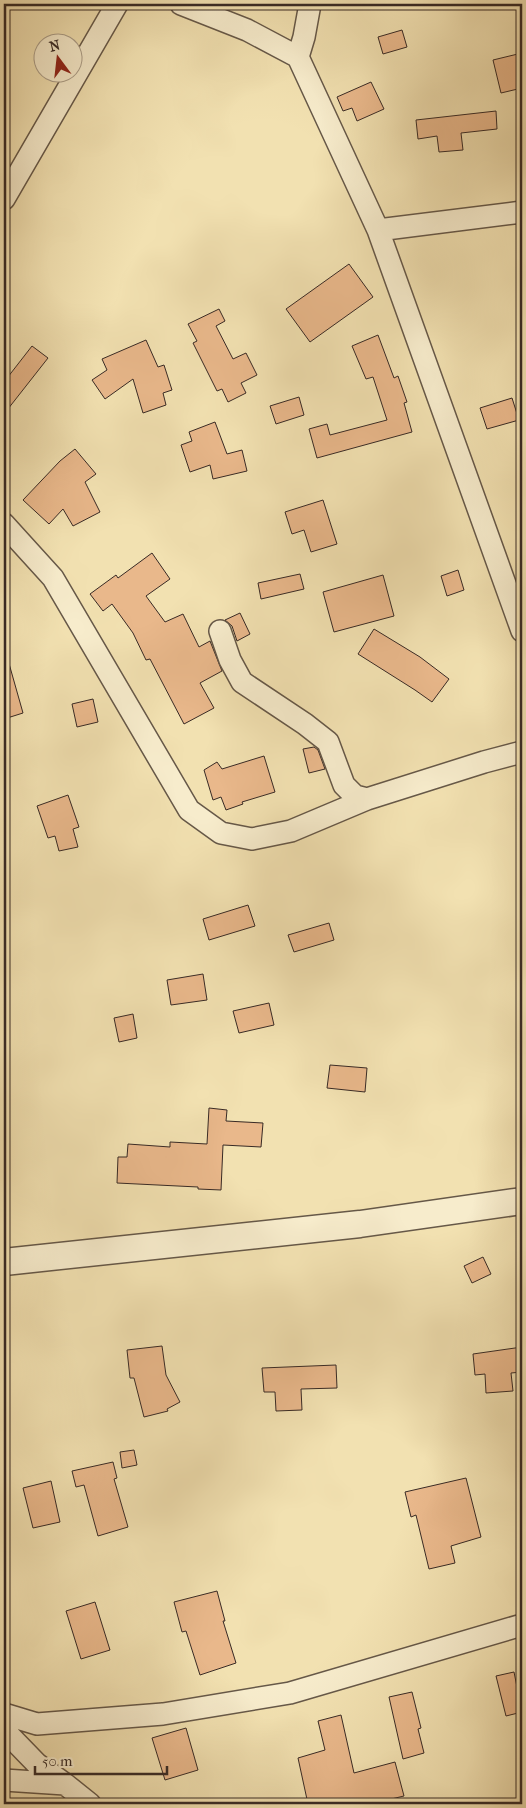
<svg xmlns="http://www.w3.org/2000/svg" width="526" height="1808" font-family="'IM FELL French Canon',serif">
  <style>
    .building { fill: #e9b88b; stroke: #382a25 }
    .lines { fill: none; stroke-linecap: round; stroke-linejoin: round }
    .minor-casing { stroke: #665848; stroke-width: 24 }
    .tertiary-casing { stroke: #665848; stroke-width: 29 }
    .minor { stroke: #f7eccc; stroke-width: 21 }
    .tertiary { stroke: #f7eccc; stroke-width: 26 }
  </style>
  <rect width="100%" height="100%" fill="#f2e1b1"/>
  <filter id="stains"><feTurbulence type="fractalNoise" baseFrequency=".004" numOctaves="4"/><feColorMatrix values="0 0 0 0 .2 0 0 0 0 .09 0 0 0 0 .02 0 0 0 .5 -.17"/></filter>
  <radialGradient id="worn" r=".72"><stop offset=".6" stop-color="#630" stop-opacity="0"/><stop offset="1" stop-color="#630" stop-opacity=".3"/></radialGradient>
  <path class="building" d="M 402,30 L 407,47 L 383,54 L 378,37 Z
    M 522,53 L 522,88 L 501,93 L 493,60 Z
    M 371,82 L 384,109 L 357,121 L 352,108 L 343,111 L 337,97 Z
    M 496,111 L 497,129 L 461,133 L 463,150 L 439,152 L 437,136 L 418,139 L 416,120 Z
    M 349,264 L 373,297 L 310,342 L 286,309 Z
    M 219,309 L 225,321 L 216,326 L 233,359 L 246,353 L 257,375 L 241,383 L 246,393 L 228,402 L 222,389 L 217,391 L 193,343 L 197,341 L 188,324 Z
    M 378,335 L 394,378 L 398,376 L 407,402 L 404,403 L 412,432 L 317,458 L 309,429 L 327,424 L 330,435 L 387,420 L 373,377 L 366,379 L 352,346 Z
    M 146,340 L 158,367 L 164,365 L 172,390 L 163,393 L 166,405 L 143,413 L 133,379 L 105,399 L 92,380 L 107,370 L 102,359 Z
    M 32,346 L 48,358 L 4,414 L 4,382 Z
    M 299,397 L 304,415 L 276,424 L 270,406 Z
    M 512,398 L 519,420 L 487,429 L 480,408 Z
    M 215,422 L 227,454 L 242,450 L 247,471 L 213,479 L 210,465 L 190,472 L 181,445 L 192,441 L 189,432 Z
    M 75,449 L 96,474 L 85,482 L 100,512 L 73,526 L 63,509 L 49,524 L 23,500 L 60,461 Z
    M 323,500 L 337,544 L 311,552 L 304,530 L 292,534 L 285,512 Z
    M 152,553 L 170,579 L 146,596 L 165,622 L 183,614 L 199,647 L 210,641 L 222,671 L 200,683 L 214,708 L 184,724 L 150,659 L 146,660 L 133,633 L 112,604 L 103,611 L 90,594 L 116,575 L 118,578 Z
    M 458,570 L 464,590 L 447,596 L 441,576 Z
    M 300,574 L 304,589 L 261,599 L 258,583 Z
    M 383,575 L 394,616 L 334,632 L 323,592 Z
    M 240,613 L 250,634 L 237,641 L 232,626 L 225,620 Z
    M 374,629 L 420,657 L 449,679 L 432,702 L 415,690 L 358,654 Z
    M 4,660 L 8,660 L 23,713 L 4,719 Z
    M 93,699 L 98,722 L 77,727 L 72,704 Z
    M 314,747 L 318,750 L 325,769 L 309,773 L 303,749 Z
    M 264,756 L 275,792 L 242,802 L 243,804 L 226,810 L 221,797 L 213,800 L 204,770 L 217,762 L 222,769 Z
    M 68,795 L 79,827 L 73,829 L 78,847 L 59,851 L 55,836 L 48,838 L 37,806 Z
    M 248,905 L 255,926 L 209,940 L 203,919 Z
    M 329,923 L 334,940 L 294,952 L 288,935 Z
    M 203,974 L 207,1000 L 171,1005 L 167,980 Z
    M 269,1003 L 274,1025 L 239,1033 L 233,1011 Z
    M 133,1014 L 137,1038 L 119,1042 L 114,1018 Z
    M 330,1065 L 367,1068 L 365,1092 L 327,1088 Z
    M 209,1108 L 227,1110 L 226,1121 L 263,1123 L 261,1147 L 223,1145 L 221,1190 L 198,1189 L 198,1187 L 117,1183 L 118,1157 L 127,1157 L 128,1144 L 170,1147 L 170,1142 L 207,1144 Z
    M 483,1257 L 491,1274 L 472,1283 L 464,1266 Z
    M 162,1346 L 166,1375 L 180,1402 L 167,1409 L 168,1411 L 144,1417 L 134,1378 L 130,1378 L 127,1350 Z
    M 522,1347 L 522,1372 L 511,1373 L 513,1391 L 486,1393 L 485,1374 L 475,1375 L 473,1354 Z
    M 336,1365 L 337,1388 L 301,1389 L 302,1410 L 276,1411 L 275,1392 L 264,1392 L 262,1368 Z
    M 134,1450 L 137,1465 L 122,1468 L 120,1452 Z
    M 113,1462 L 117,1478 L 114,1479 L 128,1527 L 98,1536 L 84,1485 L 76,1487 L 72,1471 Z
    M 466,1478 L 481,1537 L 451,1546 L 455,1563 L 429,1569 L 416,1515 L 411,1517 L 405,1492 Z
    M 51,1481 L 60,1522 L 33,1528 L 23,1488 Z
    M 217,1591 L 225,1621 L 223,1621 L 236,1663 L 200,1675 L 186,1631 L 182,1632 L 174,1602 Z
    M 95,1602 L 110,1650 L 81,1659 L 66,1611 Z
    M 514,1672 L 522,1712 L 506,1716 L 496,1676 Z
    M 412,1692 L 421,1728 L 418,1729 L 424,1753 L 403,1759 L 389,1697 Z
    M 341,1715 L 354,1773 L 395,1762 L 404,1796 L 370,1804 L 308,1804 L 298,1758 L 325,1750 L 318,1721 Z
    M 186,1728 L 198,1770 L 165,1780 L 152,1738 Z"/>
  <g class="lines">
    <defs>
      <path id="minor" d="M 181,4 L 247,30 L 298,57 L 378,230 L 522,631
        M 298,57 L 304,37 L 310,4
        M 4,199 L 117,4
        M 378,230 L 522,212
        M 4,524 L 53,578 L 189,810 L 221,833 L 252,839 L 291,831 L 367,799 L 484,762 L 522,752
        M 220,631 L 230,660 L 242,682 L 305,724 L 328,742 L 344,785 L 355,796 L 367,799
        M 4,1714 L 37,1724 L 163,1714 L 290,1693 L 522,1625
        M 4,1730 L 37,1764 L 65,1784 L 90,1804
        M 4,1780 L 65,1784"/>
      <path id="tertiary" d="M 4,1262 L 360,1224 L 522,1201"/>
    </defs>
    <use href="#minor" class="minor-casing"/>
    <use href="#tertiary" class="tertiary-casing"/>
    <use href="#minor" class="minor"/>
    <use href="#tertiary" class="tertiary"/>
  </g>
  <rect width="526" height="1808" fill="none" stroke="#f2e1b1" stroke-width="20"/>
  <rect x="5" y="5" width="516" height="1798" fill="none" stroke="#382a25" stroke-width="2.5"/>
  <rect x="10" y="10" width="506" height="1788" fill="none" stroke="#382a25"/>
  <g transform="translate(58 58) rotate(345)"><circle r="24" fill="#f7eccc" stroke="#ab9e89"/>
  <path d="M0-4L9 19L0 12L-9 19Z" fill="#8f2418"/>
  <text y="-8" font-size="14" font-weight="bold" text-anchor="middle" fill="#382a25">N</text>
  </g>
  <path d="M35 1766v8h132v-8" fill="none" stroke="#382a25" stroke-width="2.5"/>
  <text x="42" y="1766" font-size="15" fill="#382a25" stroke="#f7eccc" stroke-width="4" paint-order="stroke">50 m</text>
  <rect width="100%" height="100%" filter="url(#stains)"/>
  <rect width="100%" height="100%" fill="url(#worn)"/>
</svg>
